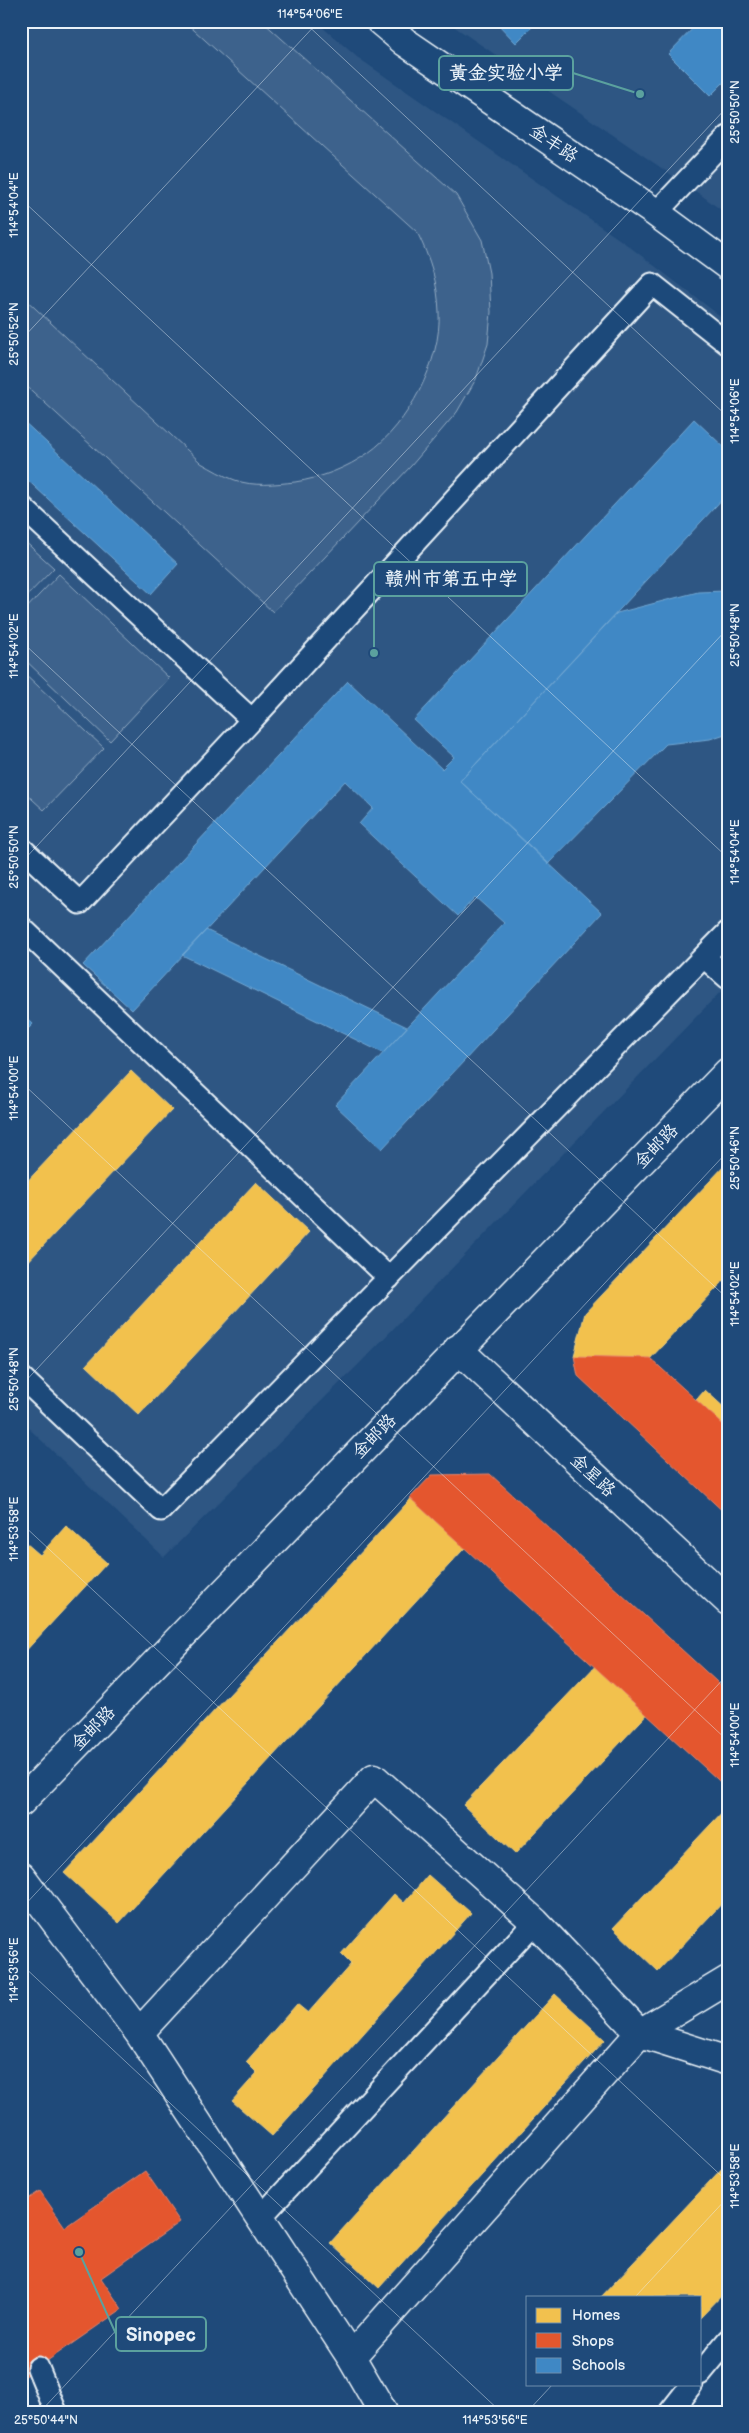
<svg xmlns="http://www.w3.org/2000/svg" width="749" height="2433" font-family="'Balsamiq Sans','LXGW WenKai TC',sans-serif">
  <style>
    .built { fill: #2e5683 }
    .green { fill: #3c628c; stroke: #92aac2 }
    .homes { fill: #f2c14e; stroke: #efcf81 }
    .shops { fill: #e4572e; stroke: #e5856b }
    .schools { fill: #3f88c5; stroke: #72a8d4 }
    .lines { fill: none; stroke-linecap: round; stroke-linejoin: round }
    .lane-casing { stroke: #e8f1f8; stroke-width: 25 }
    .street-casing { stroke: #e8f1f8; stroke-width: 31 }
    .secondary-casing { stroke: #e8f1f8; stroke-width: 31 }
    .lane { stroke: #1f4a7a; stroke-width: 21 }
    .street { stroke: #1f4a7a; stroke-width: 28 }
    .secondary { stroke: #1f4a7a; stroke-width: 28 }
    .ticks { fill: none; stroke: #e8f1f8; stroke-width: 1; stroke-opacity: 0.45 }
    .labels { text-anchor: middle; stroke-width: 5; stroke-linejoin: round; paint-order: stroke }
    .street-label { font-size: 18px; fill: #e8f1f8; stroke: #1f4a7a }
    .leader { fill: none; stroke: #5ba19e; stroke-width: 2 }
    .callout-dot { fill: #5ba19e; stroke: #1f4a7a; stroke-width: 2 }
    .callout { fill: #1f4a7a; stroke: #5ba19e; stroke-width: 2 }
    .callout-label { font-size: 19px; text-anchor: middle; font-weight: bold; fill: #e8f1f8 }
    .neatline { fill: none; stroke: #e8f1f8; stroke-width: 2 }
    .ticks-label { font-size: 12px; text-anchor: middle; fill: #e8f1f8 }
  </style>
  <rect width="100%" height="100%" fill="#1f4a7a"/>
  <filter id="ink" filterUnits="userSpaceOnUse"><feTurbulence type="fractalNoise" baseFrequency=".02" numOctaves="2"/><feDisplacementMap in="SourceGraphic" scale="10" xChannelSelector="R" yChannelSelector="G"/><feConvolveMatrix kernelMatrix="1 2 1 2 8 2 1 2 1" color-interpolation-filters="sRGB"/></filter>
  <g filter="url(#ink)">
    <path class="built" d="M 21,21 L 315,21 L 357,57 L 626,244 L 728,322 L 728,984 L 360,1363 L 164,1557 L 21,1421 Z
      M 446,21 L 728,21 L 728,215 L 701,195 Z"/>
    <path class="green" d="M 184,21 L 262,21 L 456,195 L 482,240 L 489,273 L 491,312 L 488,344 L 476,379 L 457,412 L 411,466 L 273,612 L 21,381 L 21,295 L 201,463 C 212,469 223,476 235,480 C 253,487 276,484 295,482 C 321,478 347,468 368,453 C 408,425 442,360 439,312 C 438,283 430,258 417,232 Z
      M 21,538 L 54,568 L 21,602 Z
      M 59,574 L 169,678 L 110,741 L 21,656 L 21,614 Z
      M 21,670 L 104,748 L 44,810 L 21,789 Z"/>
    <path class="homes" d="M 131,1071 L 172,1110 L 21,1269 L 21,1188 Z
      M 728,1162 L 728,1276 L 615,1396 L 574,1356 L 585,1313 Z
      M 256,1182 L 309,1232 L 139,1415 L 86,1365 Z
      M 705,1390 L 728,1411 L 728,1475 L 716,1488 L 662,1438 Z
      M 419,1490 L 473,1539 L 119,1923 L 64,1873 Z
      M 66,1526 L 107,1563 L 21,1656 L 21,1548 L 26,1543 L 40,1555 Z
      M 642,1617 L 693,1666 L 515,1854 L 463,1805 Z
      M 728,1806 L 728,1897 L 658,1971 L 613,1928 Z
      M 428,1875 L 471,1913 L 272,2136 L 232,2101 L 257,2073 L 246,2062 L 297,2004 L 308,2013 L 351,1964 L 341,1954 L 394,1894 L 404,1903 Z
      M 555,1994 L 605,2040 L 379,2288 L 330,2243 Z
      M 728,2162 L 728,2289 L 700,2318 L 700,2297 L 601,2297 Z"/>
    <path class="shops" d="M 574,1356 L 650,1358 L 728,1429 L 728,1516 L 578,1376 Z
      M 490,1474 L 728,1692 L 728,1789 L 410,1498 L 432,1475 Z
      M 145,2171 L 180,2222 L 101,2278 L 122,2309 L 21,2379 L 21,2204 L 40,2191 L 65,2227 Z"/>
    <path class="schools" d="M 495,21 L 538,21 L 516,43 Z
      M 700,21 L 728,21 L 728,78 L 710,96 L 668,54 Z
      M 21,419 L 178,564 L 151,594 L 21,474 Z
      M 694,419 L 728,451 L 728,493 L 460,781 L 602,913 L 382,1149 L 335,1105 L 504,923 L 475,897 L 458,916 L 359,824 L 373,808 L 345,781 L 132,1010 L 83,965 L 348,681 L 442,769 L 454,757 L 414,720 Z
      M 726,591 L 728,591 L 728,733 L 710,739 L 666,744 L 548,864 L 460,781 L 617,613 L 698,592 Z
      M 206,930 L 407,1027 L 383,1053 L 182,955 Z
      M 21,1013 L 33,1024 L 21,1036 Z"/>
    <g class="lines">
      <defs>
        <path id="lane" d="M 656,213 L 728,137
          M 21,506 L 252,720 L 652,284 L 728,344
          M 21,848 L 80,903 L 252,720
          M 21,927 L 389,1278
          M 704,957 L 728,978
          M 21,1377 L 161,1510 L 728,932
          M 259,2219 L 535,1922
          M 38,2368 L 56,2412
          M 700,2374 L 728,2340
          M 670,2412 L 692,2384"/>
        <path id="street" d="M 21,1876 L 139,2033 L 351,2357 L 383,2412
          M 139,2033 L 374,1778 L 535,1922 L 640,2033 L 728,2061
          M 351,2357 L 640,2033 L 728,1980"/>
        <path id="secondary" d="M 380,21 L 405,42 L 656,213 L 728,266
          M 458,1349 L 728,1601
          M 21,1802 L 728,1072"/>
      </defs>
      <use href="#lane" class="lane-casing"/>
      <use href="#street" class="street-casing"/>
      <use href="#secondary" class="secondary-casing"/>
      <use href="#lane" class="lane"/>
      <use href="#street" class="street"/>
      <use href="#secondary" class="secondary"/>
    </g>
  </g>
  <path class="ticks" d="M 303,21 L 728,417M 21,199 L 728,858M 21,340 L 319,21M 21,641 L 728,1299M 21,863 L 728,106M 21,1082 L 728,1741M 21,1386 L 728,628M 21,1523 L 728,2182M 21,1909 L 728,1151M 21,1964 L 501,2412M 635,2297 L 728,2197M 21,2405 L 28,2412M 40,2412 L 728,1674M 527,2412 L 553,2384"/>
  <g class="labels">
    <g class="street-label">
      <text transform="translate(554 143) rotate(34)" y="6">金丰路</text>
      <text transform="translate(656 1146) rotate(-46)" y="6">金邮路</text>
      <text transform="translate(374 1436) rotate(-46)" y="6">金邮路</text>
      <text transform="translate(593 1475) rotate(43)" y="6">金星路</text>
      <text transform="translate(93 1728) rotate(-46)" y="6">金邮路</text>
    </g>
  </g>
  <path class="leader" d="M640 94L573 73M374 653L374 579M79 2252L116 2334"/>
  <g class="callout-dot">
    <circle cx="640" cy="94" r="5"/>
    <circle cx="374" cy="653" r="5"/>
    <circle cx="79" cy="2252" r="5"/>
  </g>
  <g class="callout">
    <rect x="439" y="56" width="134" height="34" rx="5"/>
    <rect x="374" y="562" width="153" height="34" rx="5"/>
    <rect x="116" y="2317" width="90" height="34" rx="5"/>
  </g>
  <g class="callout-label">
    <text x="506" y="79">黄金实验小学</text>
    <text x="451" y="585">赣州市第五中学</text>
    <text x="161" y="2341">Sinopec</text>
  </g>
  <rect width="749" height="2433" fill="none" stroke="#1f4a7a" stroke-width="55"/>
  <rect x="526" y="2296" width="175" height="90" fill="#1f4a7a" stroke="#6f8dac"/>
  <rect x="536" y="2308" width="25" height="15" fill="#f2c14e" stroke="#6f8dac"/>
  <text x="572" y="2320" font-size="15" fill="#e8f1f8">Homes</text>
  <rect x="536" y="2333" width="25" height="15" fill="#e4572e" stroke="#6f8dac"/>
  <text x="572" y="2346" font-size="15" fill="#e8f1f8">Shops</text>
  <rect x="536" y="2358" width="25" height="15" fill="#3f88c5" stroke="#6f8dac"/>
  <text x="572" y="2370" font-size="15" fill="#e8f1f8">Schools</text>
  <rect x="28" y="28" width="694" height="2378" class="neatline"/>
  <g class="ticks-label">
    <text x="310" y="18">114°54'06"E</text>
    <text transform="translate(735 112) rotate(-90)" y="4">25°50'50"N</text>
    <text transform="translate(14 205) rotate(-90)" y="4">114°54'04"E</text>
    <text transform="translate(14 334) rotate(-90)" y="4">25°50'52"N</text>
    <text transform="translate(735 411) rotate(-90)" y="4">114°54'06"E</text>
    <text transform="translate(735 635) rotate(-90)" y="4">25°50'48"N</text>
    <text transform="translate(14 646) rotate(-90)" y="4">114°54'02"E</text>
    <text transform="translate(735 852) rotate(-90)" y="4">114°54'04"E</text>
    <text transform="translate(14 857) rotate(-90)" y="4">25°50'50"N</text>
    <text transform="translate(14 1088) rotate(-90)" y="4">114°54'00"E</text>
    <text transform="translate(735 1158) rotate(-90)" y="4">25°50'46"N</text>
    <text transform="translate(735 1294) rotate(-90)" y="4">114°54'02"E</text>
    <text transform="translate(14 1379) rotate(-90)" y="4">25°50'48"N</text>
    <text transform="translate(14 1529) rotate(-90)" y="4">114°53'58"E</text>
    <text transform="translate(735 1735) rotate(-90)" y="4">114°54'00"E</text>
    <text transform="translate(14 1970) rotate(-90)" y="4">114°53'56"E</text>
    <text transform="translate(735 2176) rotate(-90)" y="4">114°53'58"E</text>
    <text x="46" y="2424">25°50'44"N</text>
    <text x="495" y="2424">114°53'56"E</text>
  </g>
</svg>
